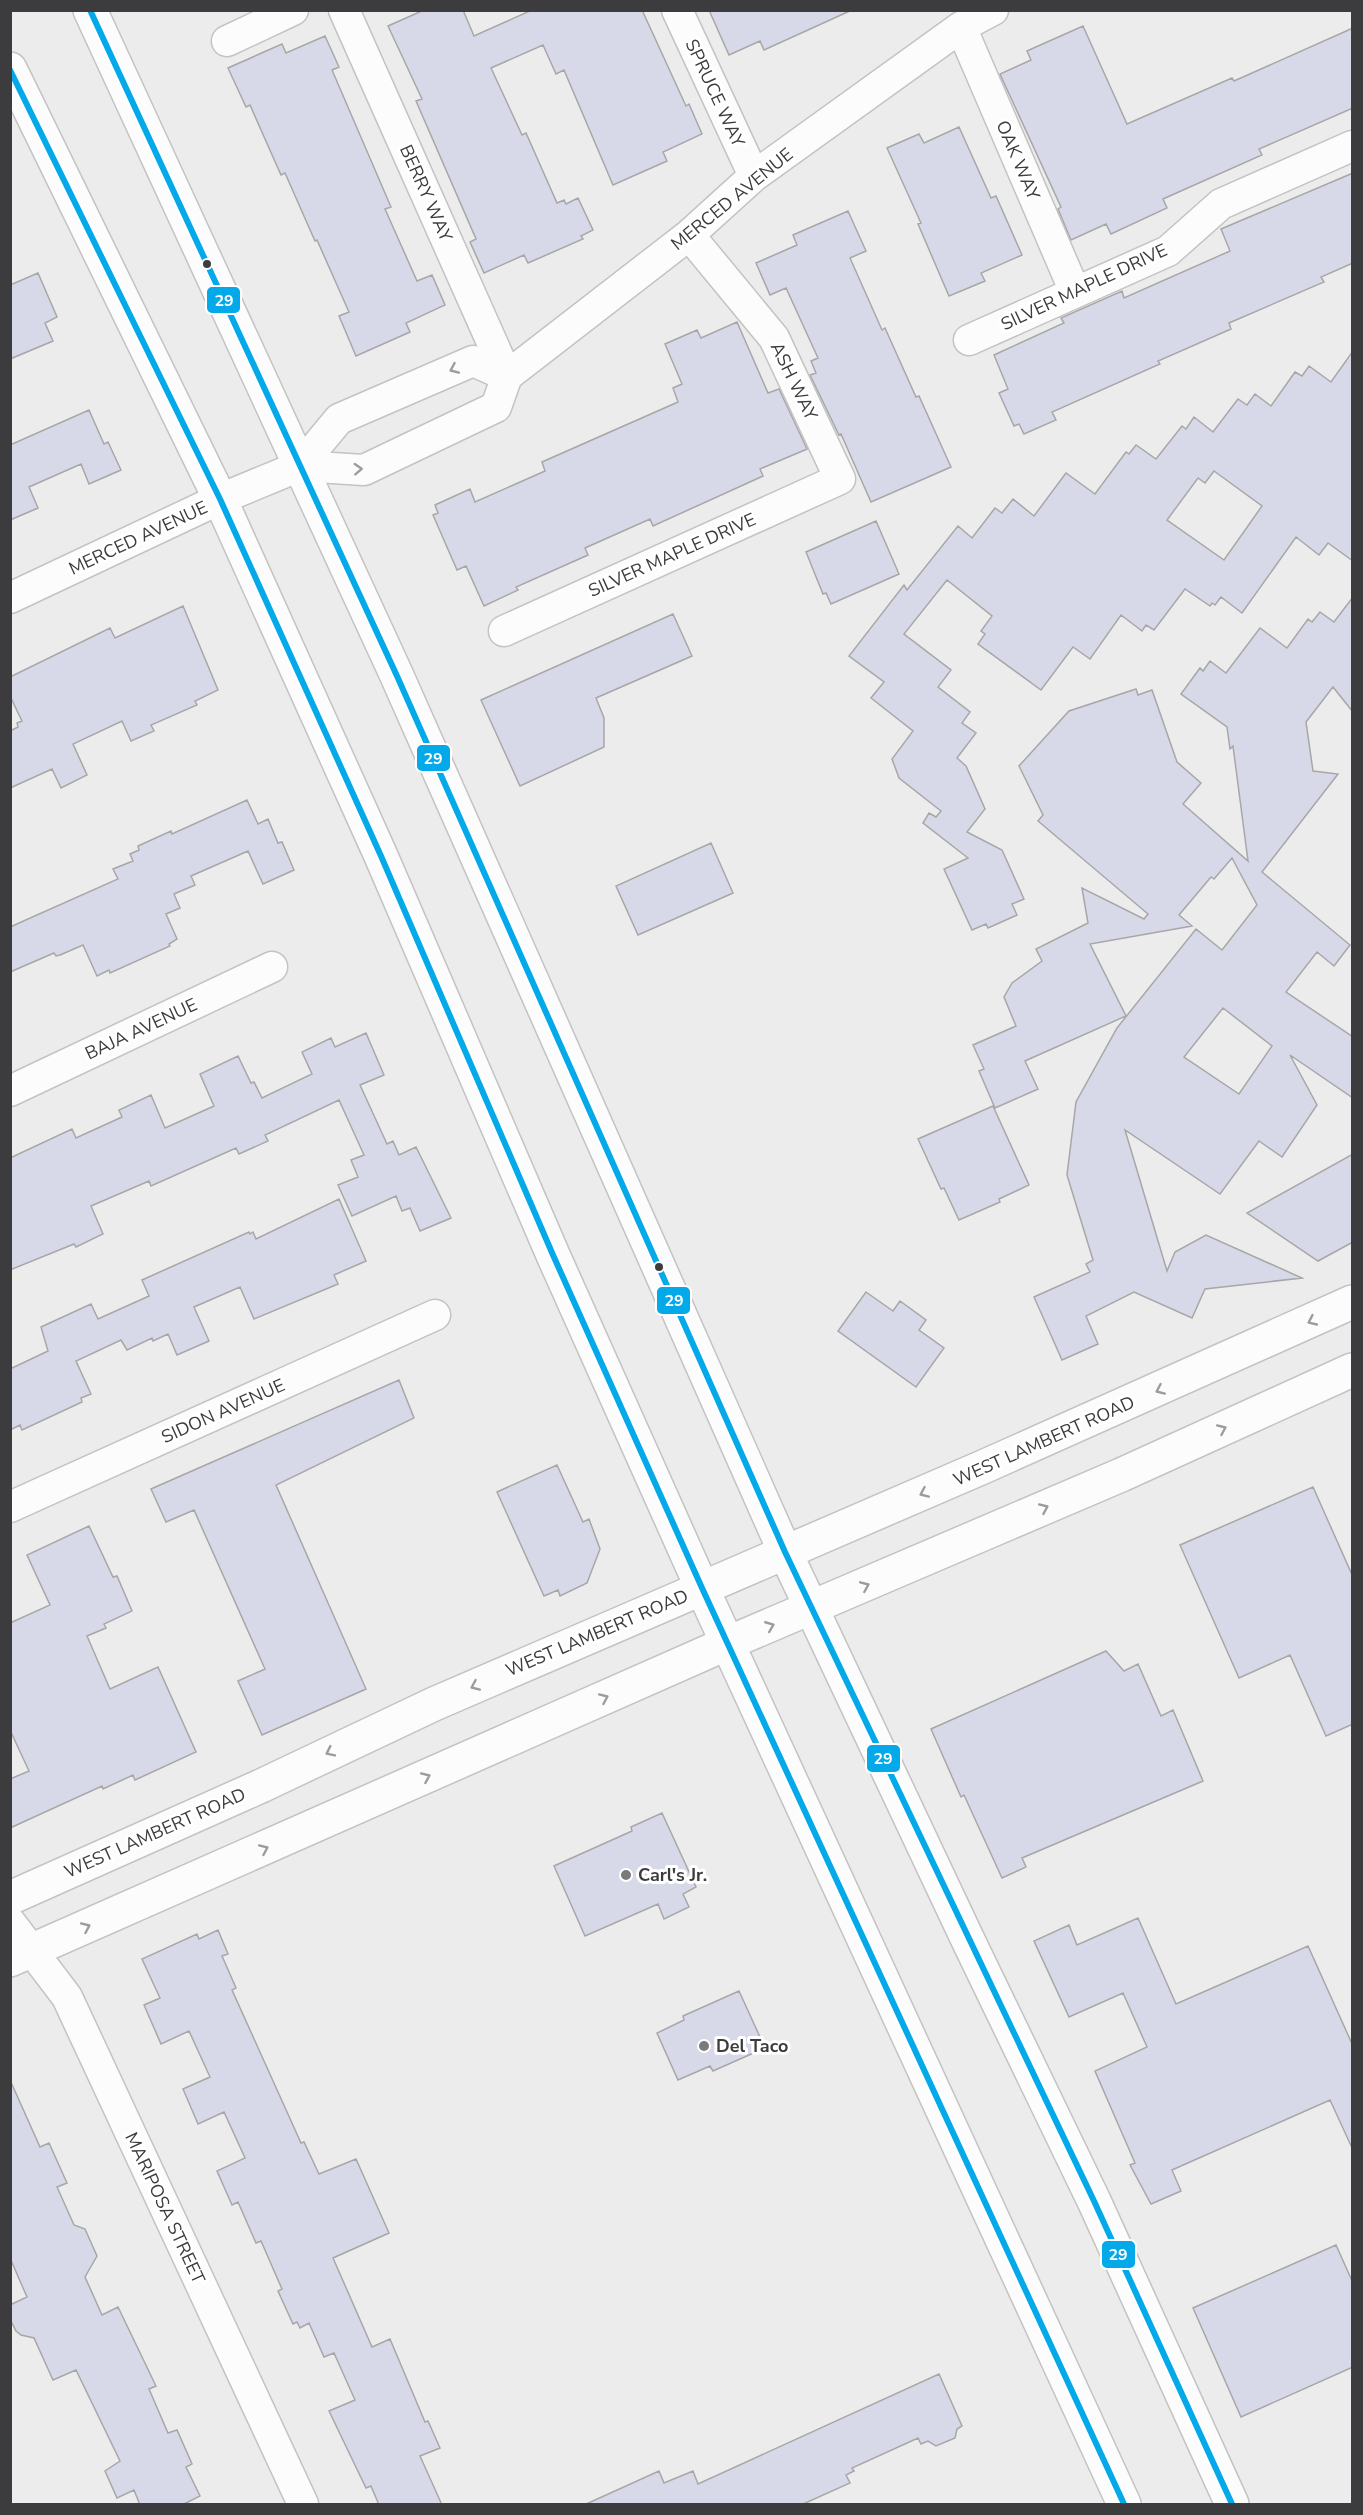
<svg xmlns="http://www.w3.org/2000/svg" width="1363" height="2515" font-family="'Nunito Sans',sans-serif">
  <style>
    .building { fill: #d8d9e8; stroke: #a7a7a8; stroke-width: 1.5; fill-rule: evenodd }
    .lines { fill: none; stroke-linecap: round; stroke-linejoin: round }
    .minor-casing { stroke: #c3c3c4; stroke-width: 33 }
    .secondary-casing { stroke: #c3c3c4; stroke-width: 36 }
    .primary-casing { stroke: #c3c3c4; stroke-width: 36 }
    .minor { stroke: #fcfcfc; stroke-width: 30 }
    .secondary { stroke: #fcfcfc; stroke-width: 33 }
    .primary { stroke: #fcfcfc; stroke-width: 33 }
    .bus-1-casing { stroke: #fff; stroke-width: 10 }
    .bus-1 { stroke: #03a9e9; stroke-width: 6 }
    .oneway { stroke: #9c9c9d }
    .bus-dot { fill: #3c3c3e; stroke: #fff; stroke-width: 2 }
    .poi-dot { fill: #7a7a7b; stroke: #fff; stroke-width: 2 }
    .labels { text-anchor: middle; stroke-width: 6; stroke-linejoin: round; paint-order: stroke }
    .street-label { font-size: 18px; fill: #3c3c3e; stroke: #fff }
    .poi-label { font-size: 18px; font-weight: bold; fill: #3c3c3e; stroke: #fff; text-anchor: start }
    .line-badge { stroke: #fff; stroke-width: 2 }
    .badge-label { font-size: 16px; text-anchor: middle; font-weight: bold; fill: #fff }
  </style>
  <rect width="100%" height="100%" fill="#ececed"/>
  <path class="building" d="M 424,10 L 463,10 L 474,36 L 532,10 L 642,10 L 686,106 L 689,104 L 702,134 L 663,152 L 667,161 L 613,185 L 564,70 L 556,74 L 543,45 L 491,68 L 522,135 L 526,133 L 557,203 L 564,200 L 566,204 L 578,198 L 593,230 L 581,236 L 583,239 L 528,263 L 524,255 L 484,273 L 470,242 L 476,239 L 416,101 L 422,99 L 388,26 Z
    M 709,10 L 852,10 L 764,50 L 760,41 L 729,55 Z
    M 1083,26 L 1127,124 L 1232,78 L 1234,81 L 1353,28 L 1353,108 L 1259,149 L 1262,155 L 1163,199 L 1167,208 L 1111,234 L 1106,224 L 1071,240 L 1058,209 L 1061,207 L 1000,74 L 1031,60 L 1027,51 Z
    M 325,36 L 339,67 L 332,70 L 391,207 L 385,209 L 417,281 L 432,275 L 445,305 L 406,323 L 410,332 L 356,356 L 339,316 L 349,312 L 317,240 L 315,241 L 285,173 L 281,175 L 250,105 L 246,107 L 228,68 L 282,44 L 286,53 Z
    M 959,127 L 991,198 L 996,196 L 1022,255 L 981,273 L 985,281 L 949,296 L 918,224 L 921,223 L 887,148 L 919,134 L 924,143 Z
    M 1353,173 L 1353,263 L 1321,277 L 1324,282 L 1229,323 L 1231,329 L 1158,361 L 1160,364 L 1052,412 L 1056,420 L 1024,434 L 1019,424 L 1014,426 L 999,393 L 1008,389 L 994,355 L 1064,323 L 1061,318 L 1122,291 L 1124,298 L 1230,251 L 1221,229 Z
    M 848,211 L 866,251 L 850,258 L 882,330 L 885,328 L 916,397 L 919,396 L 951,467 L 871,502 L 841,434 L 839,435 L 810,375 L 816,373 L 811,361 L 818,358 L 786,288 L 770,295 L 756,263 L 797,245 L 793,235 Z
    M 38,273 L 57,317 L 45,323 L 53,341 L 10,359 L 10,285 Z
    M 737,322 L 768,393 L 779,389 L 807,449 L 760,469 L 763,476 L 653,526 L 650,519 L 585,548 L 588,555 L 516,587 L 518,590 L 484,606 L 466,566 L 457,570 L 433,515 L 438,513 L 435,505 L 470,489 L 475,502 L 545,471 L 542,462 L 678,402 L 673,388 L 682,384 L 665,344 L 697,330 L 701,338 Z
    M 1353,351 L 1353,561 L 1328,543 L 1319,555 L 1296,537 L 1242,613 L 1221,597 L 1215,605 L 1212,603 L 1210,606 L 1185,589 L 1154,630 L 1146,625 L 1142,631 L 1121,615 L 1090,659 L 1073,647 L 1041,690 L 978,644 L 985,634 L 981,631 L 992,616 L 947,580 L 904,634 L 951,670 L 938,687 L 970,712 L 962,723 L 976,733 L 957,758 L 966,766 L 985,809 L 967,832 L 1002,850 L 1024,899 L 1012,904 L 1017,915 L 988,928 L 986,924 L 972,930 L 944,869 L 968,858 L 923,823 L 929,813 L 936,817 L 941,811 L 899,778 L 892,759 L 913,731 L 871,698 L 884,682 L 849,656 L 904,585 L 907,590 L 958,526 L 972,538 L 995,508 L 1002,513 L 1013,499 L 1034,516 L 1066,473 L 1095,494 L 1126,452 L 1129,454 L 1136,445 L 1156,459 L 1182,426 L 1186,429 L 1194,417 L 1213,432 L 1238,399 L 1247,405 L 1255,394 L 1271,406 L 1295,372 L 1302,376 L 1309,366 L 1331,382 ZM 1214,471 L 1262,506 L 1224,560 L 1167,520 L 1198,478 L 1205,483 Z
    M 89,410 L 104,444 L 108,442 L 121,470 L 89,484 L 81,464 L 29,487 L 38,508 L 10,520 L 10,445 Z
    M 876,521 L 899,574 L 831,604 L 826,593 L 823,594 L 806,552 Z
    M 1353,597 L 1353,712 L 1333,687 L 1306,722 L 1313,771 L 1338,774 L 1262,872 L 1350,945 L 1334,966 L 1317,952 L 1286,992 L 1353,1037 L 1353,1098 L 1290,1055 L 1317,1105 L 1282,1157 L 1259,1141 L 1220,1194 L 1125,1130 L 1167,1271 L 1175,1252 L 1206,1235 L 1302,1278 L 1205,1289 L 1192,1318 L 1134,1292 L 1086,1316 L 1098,1344 L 1062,1360 L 1034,1297 L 1090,1272 L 1086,1264 L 1093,1260 L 1067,1175 L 1076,1102 L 1117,1028 L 1196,929 L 1222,950 L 1257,905 L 1232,858 L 1214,879 L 1211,877 L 1179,915 L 1192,926 L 1090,944 L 1126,1016 L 1025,1061 L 1038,1089 L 995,1108 L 979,1071 L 984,1069 L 973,1045 L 1016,1026 L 1004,997 L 1012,983 L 1042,961 L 1036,949 L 1088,923 L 1082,888 L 1144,919 L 1148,914 L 1038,821 L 1043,815 L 1019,766 L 1069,711 L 1136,689 L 1138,695 L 1152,690 L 1177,762 L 1201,783 L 1183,804 L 1248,861 L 1233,746 L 1230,749 L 1227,727 L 1181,694 L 1200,668 L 1203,671 L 1210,661 L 1226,673 L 1260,628 L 1287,648 L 1308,619 L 1312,622 L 1320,612 L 1334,622 ZM 1223,1008 L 1272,1046 L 1239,1094 L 1184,1057 Z
    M 183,606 L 218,690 L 195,701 L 197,705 L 151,725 L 154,731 L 131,741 L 122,721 L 73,744 L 87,775 L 61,788 L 52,769 L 10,788 L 10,731 L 18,727 L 17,723 L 22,721 L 10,696 L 10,677 L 110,628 L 115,638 Z
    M 673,614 L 692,656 L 596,698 L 604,718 L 604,747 L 520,786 L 481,700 Z
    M 247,800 L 258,824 L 268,819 L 278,843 L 282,842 L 294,870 L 263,884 L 248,851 L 191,876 L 195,885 L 174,894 L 180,908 L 166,914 L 177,939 L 169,944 L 170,946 L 110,973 L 109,970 L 97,976 L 83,945 L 60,955 L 56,956 L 54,953 L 10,972 L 10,927 L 118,879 L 113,869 L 133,861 L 130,854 L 139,850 L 138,846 L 171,831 L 172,834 Z
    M 711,843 L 733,893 L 638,935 L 616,886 Z
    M 366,1033 L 384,1075 L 360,1085 L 387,1144 L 393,1141 L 399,1155 L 416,1147 L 451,1218 L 420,1231 L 410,1208 L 402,1211 L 396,1196 L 352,1216 L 338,1185 L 358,1177 L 351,1160 L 364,1155 L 339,1100 L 265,1135 L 268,1141 L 239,1154 L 236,1148 L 151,1186 L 149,1181 L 91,1206 L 103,1234 L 76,1247 L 74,1244 L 10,1270 L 10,1158 L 72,1129 L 76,1138 L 122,1117 L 119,1110 L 151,1095 L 165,1128 L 214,1106 L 200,1074 L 238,1056 L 251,1083 L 254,1082 L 262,1098 L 312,1074 L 302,1052 L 331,1038 L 335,1047 Z
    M 993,1106 L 1029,1185 L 999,1199 L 1000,1202 L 959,1220 L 944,1188 L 941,1189 L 918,1139 Z
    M 1353,1154 L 1353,1242 L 1318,1261 L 1247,1213 Z
    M 339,1199 L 366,1261 L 334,1275 L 338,1284 L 254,1319 L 240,1287 L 194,1307 L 209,1341 L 177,1355 L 168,1334 L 153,1341 L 152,1338 L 127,1350 L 121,1340 L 76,1361 L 91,1394 L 81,1398 L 82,1402 L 22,1430 L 20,1425 L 10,1430 L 10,1369 L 48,1351 L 41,1327 L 91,1304 L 98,1319 L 149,1296 L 142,1280 L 249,1232 L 250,1234 L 253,1232 L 256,1239 Z
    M 866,1292 L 893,1311 L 900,1301 L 926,1320 L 919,1330 L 944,1348 L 916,1387 L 838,1331 Z
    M 399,1380 L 414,1418 L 276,1485 L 366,1689 L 262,1735 L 238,1681 L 265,1669 L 194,1510 L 166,1522 L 151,1489 Z
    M 557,1465 L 583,1522 L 589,1519 L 600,1549 L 587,1583 L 560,1596 L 558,1590 L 544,1596 L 497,1492 Z
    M 1313,1487 L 1353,1577 L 1353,1724 L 1326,1736 L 1290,1655 L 1239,1678 L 1180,1545 Z
    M 89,1526 L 113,1577 L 117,1576 L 132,1611 L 104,1624 L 106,1628 L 87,1636 L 110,1689 L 158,1667 L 196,1752 L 135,1780 L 133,1775 L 103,1789 L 102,1786 L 10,1828 L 10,1779 L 29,1771 L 10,1730 L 10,1623 L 50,1605 L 27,1555 Z
    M 1106,1651 L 1124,1671 L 1138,1664 L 1161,1716 L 1173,1710 L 1203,1781 L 1022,1858 L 1026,1867 L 1002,1878 L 964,1795 L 961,1797 L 931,1729 Z
    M 662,1813 L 696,1887 L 683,1894 L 689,1907 L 664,1919 L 658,1904 L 585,1936 L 554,1866 L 632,1831 L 631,1827 Z
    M 1138,1918 L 1176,2004 L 1308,1946 L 1353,2046 L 1353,2150 L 1330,2100 L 1172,2170 L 1181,2191 L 1151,2204 L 1130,2165 L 1135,2163 L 1095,2071 L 1147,2047 L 1123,1993 L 1069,2017 L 1034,1941 L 1069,1925 L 1077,1945 Z
    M 218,1930 L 228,1954 L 222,1956 L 236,1988 L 232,1990 L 301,2143 L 304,2142 L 319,2174 L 356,2159 L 389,2233 L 333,2258 L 372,2347 L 390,2339 L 425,2422 L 428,2421 L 440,2448 L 420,2456 L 442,2505 L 379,2505 L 371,2486 L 366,2488 L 329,2411 L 355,2400 L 334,2353 L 324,2357 L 309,2323 L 300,2328 L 297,2322 L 293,2324 L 278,2291 L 282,2289 L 261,2241 L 256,2243 L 238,2202 L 232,2205 L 217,2171 L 245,2158 L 224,2112 L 198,2124 L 183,2089 L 210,2077 L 189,2031 L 161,2044 L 144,2005 L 160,1998 L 142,1959 L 197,1934 L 199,1939 Z
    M 739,1991 L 765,2048 L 713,2071 L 710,2066 L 678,2080 L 657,2033 L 684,2020 L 683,2016 Z
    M 10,2080 L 40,2147 L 49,2143 L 67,2183 L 57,2187 L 74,2225 L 85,2229 L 97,2256 L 85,2277 L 102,2315 L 118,2307 L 156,2386 L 149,2389 L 168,2433 L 177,2430 L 192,2464 L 186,2467 L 200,2496 L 182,2505 L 140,2505 L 134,2490 L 117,2498 L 105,2471 L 120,2461 L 76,2370 L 53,2380 L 34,2338 L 21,2335 L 16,2331 L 10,2319 L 10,2305 L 27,2297 L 10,2258 Z
    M 1336,2245 L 1353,2283 L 1353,2367 L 1241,2417 L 1193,2308 Z
    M 939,2374 L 962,2426 L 957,2429 L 955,2438 L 936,2446 L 928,2441 L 921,2444 L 918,2438 L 852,2468 L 854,2471 L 846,2475 L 850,2483 L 801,2505 L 584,2505 L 659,2471 L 664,2483 L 693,2471 L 698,2484 Z"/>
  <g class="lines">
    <defs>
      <path id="minor" d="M 344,10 L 507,376
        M 677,10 L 754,176
        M 961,27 L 1075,292
        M 227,41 L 293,10
        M 969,340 L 1168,251 L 1221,204 L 1352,146
        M 300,466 L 339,419 L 473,361 L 507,376
        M 10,598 L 220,499 L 300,466 L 364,470 L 496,407 L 507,376 L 689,235 L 754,176 L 961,27 L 993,10
        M 504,631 L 840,479 L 774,338 L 689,235
        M 10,1091 L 272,967
        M 10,1507 L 435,1315
        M 10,1922 L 67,1997 L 303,2504"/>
      <path id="secondary" d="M 10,1898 L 261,1786 L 434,1704 L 983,1467 L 1352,1302
        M 10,1960 L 728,1643 L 1121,1475 L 1352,1370"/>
      <path id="primary" d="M 90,10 L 397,676 L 785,1552 L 967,1938 L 1094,2201 L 1232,2504
        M 10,69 L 220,499 L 381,856 L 553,1255 L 702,1588 L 1124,2504"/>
    </defs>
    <use href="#minor" class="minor-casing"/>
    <use href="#secondary" class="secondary-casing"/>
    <use href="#primary" class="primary-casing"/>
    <use href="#minor" class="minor"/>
    <use href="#secondary" class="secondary"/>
    <use href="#primary" class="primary"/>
    <defs>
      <path id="bus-1" d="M 90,10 L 397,676 L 785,1552 L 1094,2201 L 1232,2504
        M 10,70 L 220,499 L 381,856 L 553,1255 L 702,1588 L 1124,2504"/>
    </defs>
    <use href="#bus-1" class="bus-1-casing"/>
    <use href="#bus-1" class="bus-1"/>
  </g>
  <defs><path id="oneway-chevron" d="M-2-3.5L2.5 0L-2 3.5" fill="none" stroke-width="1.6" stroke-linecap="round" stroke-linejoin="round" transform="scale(1.5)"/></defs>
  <g class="oneway">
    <use href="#oneway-chevron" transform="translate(454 369) rotate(156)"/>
    <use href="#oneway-chevron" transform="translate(358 469) rotate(-3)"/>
    <use href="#oneway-chevron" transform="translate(1312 1321) rotate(155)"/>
    <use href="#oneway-chevron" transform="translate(1160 1390) rotate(156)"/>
    <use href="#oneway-chevron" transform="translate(1222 1429) rotate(-24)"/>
    <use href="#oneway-chevron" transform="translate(924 1493) rotate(156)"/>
    <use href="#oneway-chevron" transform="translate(1044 1508) rotate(-24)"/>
    <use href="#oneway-chevron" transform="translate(865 1586) rotate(-23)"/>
    <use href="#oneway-chevron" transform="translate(770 1626) rotate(-22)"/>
    <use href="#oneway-chevron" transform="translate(475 1686) rotate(156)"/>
    <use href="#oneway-chevron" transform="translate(604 1698) rotate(-24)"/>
    <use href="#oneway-chevron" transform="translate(330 1752) rotate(154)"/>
    <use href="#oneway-chevron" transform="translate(426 1777) rotate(-24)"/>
    <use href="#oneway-chevron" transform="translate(264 1849) rotate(-24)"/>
    <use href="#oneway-chevron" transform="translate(86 1927) rotate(-24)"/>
  </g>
  <g class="bus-dot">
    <circle cx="207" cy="264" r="5"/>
    <circle cx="659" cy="1267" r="5"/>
  </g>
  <g class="poi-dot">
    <circle cx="626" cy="1875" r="6"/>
    <circle cx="704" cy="2046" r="6"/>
  </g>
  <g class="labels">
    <g class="street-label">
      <text transform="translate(715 93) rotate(65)" y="6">SPRUCE WAY</text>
      <text transform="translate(1018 160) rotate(67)" y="6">OAK WAY</text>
      <text transform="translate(426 193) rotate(66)" y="6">BERRY WAY</text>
      <text transform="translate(732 199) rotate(-39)" y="6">MERCED AVENUE</text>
      <text transform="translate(1084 287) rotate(-25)" y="6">SILVER MAPLE DRIVE</text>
      <text transform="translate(794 381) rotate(64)" y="6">ASH WAY</text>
      <text transform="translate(138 538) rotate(-25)" y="6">MERCED AVENUE</text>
      <text transform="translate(672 555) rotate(-24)" y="6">SILVER MAPLE DRIVE</text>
      <text transform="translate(141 1029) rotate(-25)" y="6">BAJA AVENUE</text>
      <text transform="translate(223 1411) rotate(-24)" y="6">SIDON AVENUE</text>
      <text transform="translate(1044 1441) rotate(-24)" y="6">WEST LAMBERT ROAD</text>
      <text transform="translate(597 1633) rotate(-23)" y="6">WEST LAMBERT ROAD</text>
      <text transform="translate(155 1833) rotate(-24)" y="6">WEST LAMBERT ROAD</text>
      <text transform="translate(165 2208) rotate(65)" y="6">MARIPOSA STREET</text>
    </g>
    <g class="poi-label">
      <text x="638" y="1881">Carl's Jr.</text>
      <text x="716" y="2052">Del Taco</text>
    </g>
  </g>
  <g class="line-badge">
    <rect x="206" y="286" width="35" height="28" rx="6" fill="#03a9e9"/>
    <rect x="416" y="744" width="35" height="28" rx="6" fill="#03a9e9"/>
    <rect x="656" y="1286" width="35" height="29" rx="6" fill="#03a9e9"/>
    <rect x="866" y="1744" width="35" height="29" rx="6" fill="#03a9e9"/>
    <rect x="1101" y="2240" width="35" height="29" rx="6" fill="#03a9e9"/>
  </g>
  <g class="badge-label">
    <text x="224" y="306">29</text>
    <text x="433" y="764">29</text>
    <text x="674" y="1306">29</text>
    <text x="883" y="1764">29</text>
    <text x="1118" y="2260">29</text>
  </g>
  <rect width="1363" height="2515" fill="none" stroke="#3c3c3e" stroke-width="24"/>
</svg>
